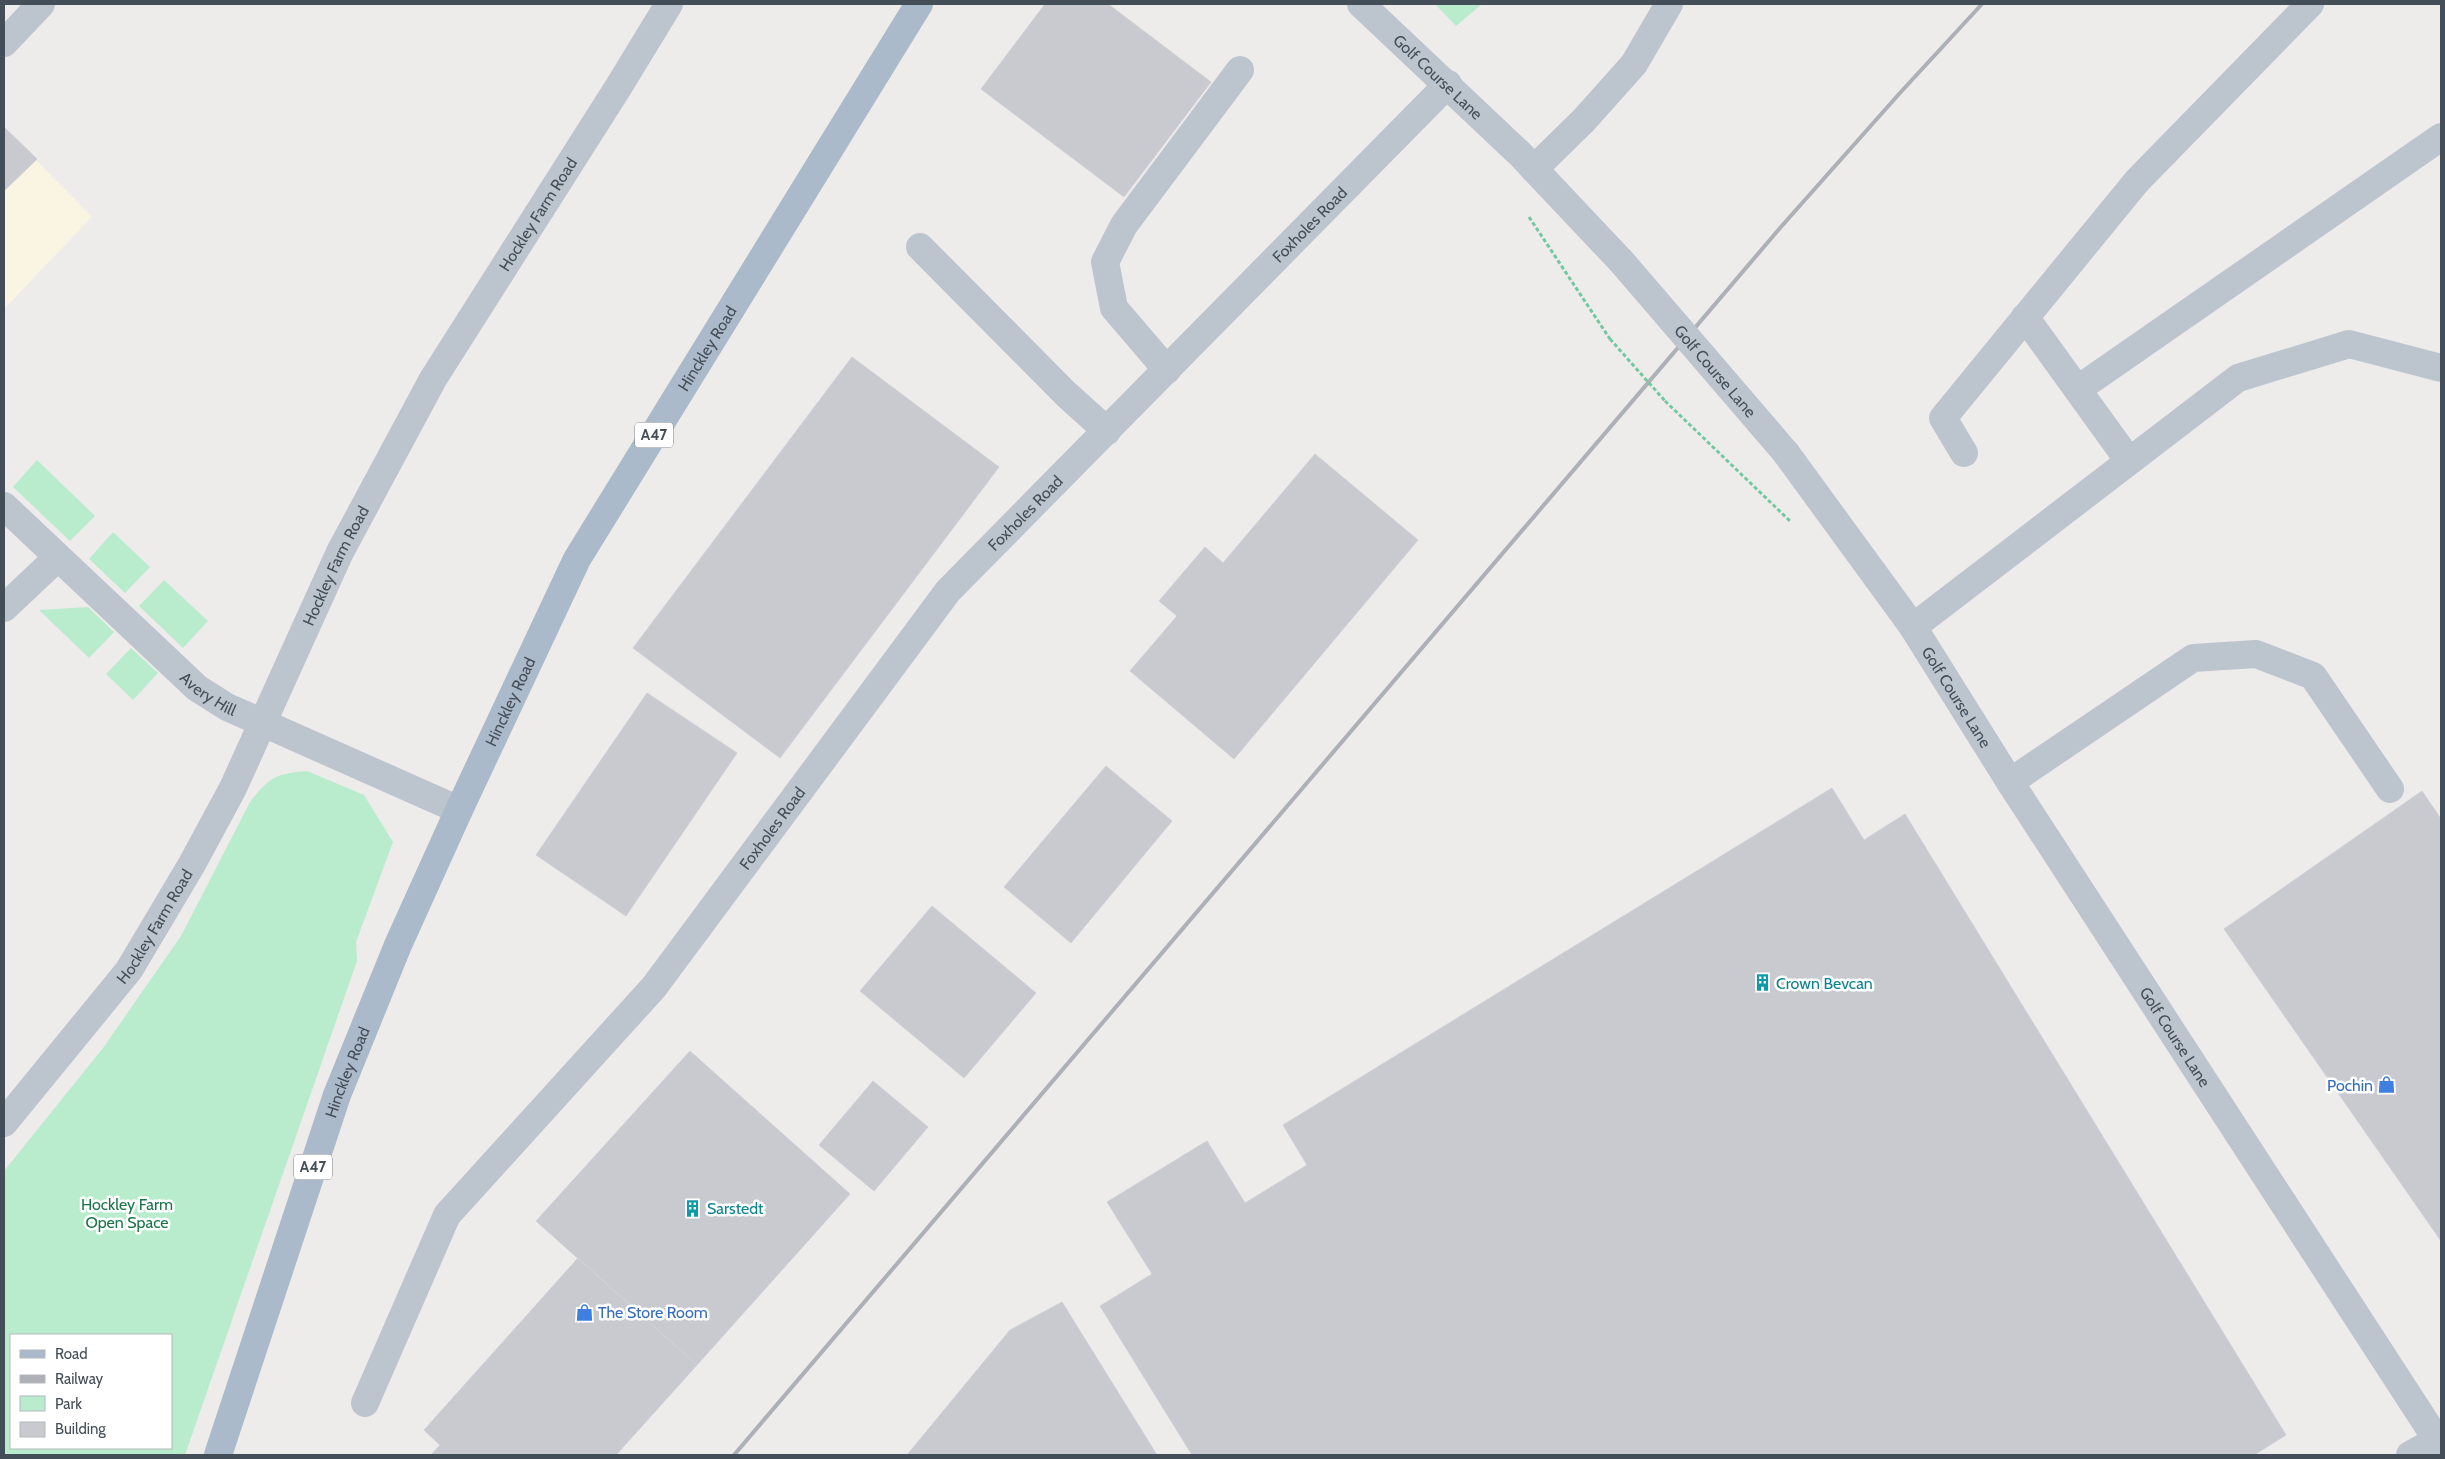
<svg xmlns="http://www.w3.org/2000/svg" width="2445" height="1459" font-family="Cabin,sans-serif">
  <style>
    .commercial { fill: #faf4e3 }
    .green { fill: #b9eccd; fill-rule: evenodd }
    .building { fill: #c8cad0; stroke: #cfd1d7 }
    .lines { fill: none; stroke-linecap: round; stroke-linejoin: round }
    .path { stroke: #72c99f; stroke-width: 3; stroke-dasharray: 4 2.5; stroke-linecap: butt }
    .minor { stroke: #bcc5ce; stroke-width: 28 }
    .major { stroke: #abbaca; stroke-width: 28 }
    .rail { stroke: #adb0b6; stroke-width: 4 }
    .path-bridge { stroke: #72c99f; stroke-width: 3; stroke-dasharray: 4 2.5; stroke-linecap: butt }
    .minor-bridge { stroke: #bcc5ce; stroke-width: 28 }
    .labels { text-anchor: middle; stroke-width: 5; stroke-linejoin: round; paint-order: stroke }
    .shield { fill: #fff; stroke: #7c838a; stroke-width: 1 }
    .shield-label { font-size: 15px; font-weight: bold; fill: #444e58 }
    .street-label { font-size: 16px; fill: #444e58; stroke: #fff }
    .culture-label { font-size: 16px; fill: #0d838f; stroke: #fff; text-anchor: start }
    .shop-label { font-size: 16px; fill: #366cbe; stroke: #fff; text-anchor: end }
    .park-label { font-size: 16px; fill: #197548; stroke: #fff }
  </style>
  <rect width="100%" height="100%" fill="#eeebeb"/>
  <path class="commercial" d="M 4,128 L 92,217 L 4,309 Z"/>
  <path class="green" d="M 1435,4 L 1482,4 L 1456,26 Z
    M 37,460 L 95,516 L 70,541 L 13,487 Z
    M 113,532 L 150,567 L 125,593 L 89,559 Z
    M 164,580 L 208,621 L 183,648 L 139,606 Z
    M 88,607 L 114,632 L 89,658 L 39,610 Z
    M 131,648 L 158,673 L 133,700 L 106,674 Z
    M 307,771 L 364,795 L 393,842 L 356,942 L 357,961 L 185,1455 L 4,1455 L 4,1171 L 103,1048 L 181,936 L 250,802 C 269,778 276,773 307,771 ZM 11,1335 L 171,1335 L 171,1448 L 11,1448 Z"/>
  <path class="building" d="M 1045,4 L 1108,4 L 1211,82 L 1124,197 L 981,89 Z
    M 4,127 L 37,159 L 4,191 Z
    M 852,357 L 999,467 L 780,758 L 633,648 Z
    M 1315,454 L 1418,540 L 1234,759 L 1130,671 L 1177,616 L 1159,601 L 1205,547 L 1223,563 Z
    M 647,693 L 737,753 L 626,916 L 536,855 Z
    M 1106,766 L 1172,821 L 1071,943 L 1004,887 Z
    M 1832,788 L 1864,840 L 1905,814 L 2286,1435 L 2254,1455 L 1192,1455 L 1100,1306 L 1152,1274 L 1107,1202 L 1207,1141 L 1245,1203 L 1307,1165 L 1283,1125 Z
    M 2422,791 L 2441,819 L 2441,1241 L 2224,929 Z
    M 932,906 L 1036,993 L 964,1078 L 860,991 Z
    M 690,1051 L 850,1194 L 697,1365 L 536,1221 Z
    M 873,1081 L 928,1127 L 874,1191 L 819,1145 Z
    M 578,1258 L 697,1365 L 616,1455 L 431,1455 L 440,1445 L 424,1430 Z
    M 1062,1302 L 1157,1455 L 907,1455 L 1010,1330 Z"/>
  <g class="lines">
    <path class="path" d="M 1529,217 L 1610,339
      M 1665,401 L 1790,521"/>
    <g class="minor">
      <path id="s1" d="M 1361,4 L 1520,154 L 1621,261"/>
      <path d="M 4,43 L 41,4"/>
      <path d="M 1534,169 L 1584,120 L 1634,64 L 1669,4"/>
      <path d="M 920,247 L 1066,394 L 1107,431"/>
      <path d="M 2025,317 L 2129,461"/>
      <path d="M 1167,370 L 1114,308 L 1105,262 L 1124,225 L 1240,70"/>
      <path d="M 2078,389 L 2441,137"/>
      <path id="s2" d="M 1786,453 L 1913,627 L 2010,782 L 2437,1440 L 2410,1455"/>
      <path d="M 1964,453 L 1943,418 L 2137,181 L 2310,4"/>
      <path id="s3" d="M 4,506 L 197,688 L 227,707 L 459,810"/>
      <path d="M 4,608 L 57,558"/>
      <path d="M 1913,627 L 2238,378 L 2349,344 L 2441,368"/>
      <path d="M 2010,782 L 2193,658 L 2256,654 L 2313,676 L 2390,789"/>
      <path id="s4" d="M 4,1123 L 129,970 L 192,864 L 233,788 L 340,552 L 433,379 L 619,86 L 669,4"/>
      <path id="s5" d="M 365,1403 L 447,1215 L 654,987 L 948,591 L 1448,84"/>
    </g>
    <path class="major" id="s6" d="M 218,1455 L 337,1095 L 398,945 L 459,810 L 577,559 L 919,4"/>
    <path class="rail" d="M 734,1455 L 1780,228 L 1899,94 L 1982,4"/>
    <path class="path-bridge" d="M 1610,339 L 1665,401"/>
    <path class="minor-bridge" id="s7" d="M 1621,261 L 1786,453"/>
  </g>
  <defs>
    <symbol id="building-bare" viewBox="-9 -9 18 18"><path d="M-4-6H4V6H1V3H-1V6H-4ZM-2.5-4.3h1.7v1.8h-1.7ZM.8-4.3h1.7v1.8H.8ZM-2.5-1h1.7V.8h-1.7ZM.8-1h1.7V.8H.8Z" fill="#0f9aa8" stroke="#fff" stroke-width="2.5" paint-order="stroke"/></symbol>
    <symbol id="shop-bare" viewBox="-9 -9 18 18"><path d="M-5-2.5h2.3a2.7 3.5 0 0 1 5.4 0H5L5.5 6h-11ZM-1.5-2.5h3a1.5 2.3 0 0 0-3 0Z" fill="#3f7fe0" stroke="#fff" stroke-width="2.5" paint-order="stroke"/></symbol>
  </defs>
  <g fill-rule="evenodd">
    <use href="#building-bare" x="1750" y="970" width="25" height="25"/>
    <use href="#shop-bare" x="2374" y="1072" width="25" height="25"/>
    <use href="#building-bare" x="680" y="1196" width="25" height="25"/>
    <use href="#shop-bare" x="572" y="1300" width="25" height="25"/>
  </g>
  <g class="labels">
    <g class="shield">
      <rect x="635" y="422.5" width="38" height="25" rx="4"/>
      <rect x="294" y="1154.5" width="38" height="25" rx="4"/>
    </g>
    <g class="shield-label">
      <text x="654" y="440">A47</text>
      <text x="313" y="1172">A47</text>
    </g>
    <g class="street-label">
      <text dy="6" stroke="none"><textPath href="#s1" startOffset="106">Golf Course Lane</textPath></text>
      <text dy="6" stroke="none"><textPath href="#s4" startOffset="1058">Hockley Farm Road</textPath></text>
      <text dy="6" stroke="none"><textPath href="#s5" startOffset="1521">Foxholes Road</textPath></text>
      <text dy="6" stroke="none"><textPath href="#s6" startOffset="1214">Hinckley Road</textPath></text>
      <text dy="6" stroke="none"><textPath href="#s7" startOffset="145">Golf Course Lane</textPath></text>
      <text dy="6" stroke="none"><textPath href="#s5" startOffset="1116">Foxholes Road</textPath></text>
      <text dy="6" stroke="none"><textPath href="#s4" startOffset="652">Hockley Farm Road</textPath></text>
      <text dy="6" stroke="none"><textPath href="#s3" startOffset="278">Avery Hill</textPath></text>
      <text dy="6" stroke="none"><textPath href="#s2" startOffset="298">Golf Course Lane</textPath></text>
      <text dy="6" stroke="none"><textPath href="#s6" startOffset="809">Hinckley Road</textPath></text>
      <text dy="6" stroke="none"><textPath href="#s5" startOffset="711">Foxholes Road</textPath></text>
      <text dy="6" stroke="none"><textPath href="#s4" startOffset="248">Hockley Farm Road</textPath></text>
      <text dy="6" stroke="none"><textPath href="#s2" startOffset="702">Golf Course Lane</textPath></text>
      <text dy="6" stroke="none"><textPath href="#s6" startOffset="404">Hinckley Road</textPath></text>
    </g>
    <g class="culture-label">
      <text x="1776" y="989">Crown Bevcan</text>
      <text x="707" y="1214">Sarstedt</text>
    </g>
    <g class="shop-label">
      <text x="2373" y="1091">Pochin</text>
      <text x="598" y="1318" text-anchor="start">The Store Room</text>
    </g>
    <g class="park-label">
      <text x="127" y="1210">Hockley Farm<tspan x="127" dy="18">Open Space</tspan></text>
    </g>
  </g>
  <rect width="2445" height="1459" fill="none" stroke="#444e58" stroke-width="10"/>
  <rect x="10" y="1334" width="162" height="115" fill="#ffffff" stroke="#b4b8bc"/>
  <rect x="20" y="1350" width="25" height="8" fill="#abbaca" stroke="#b4b8bc"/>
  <text x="55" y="1359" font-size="15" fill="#444e58">Road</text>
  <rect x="20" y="1375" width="25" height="8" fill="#adb0b6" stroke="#b4b8bc"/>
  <text x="55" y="1384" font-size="15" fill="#444e58">Railway</text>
  <rect x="20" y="1396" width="25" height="15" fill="#b9eccd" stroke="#b4b8bc"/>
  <text x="55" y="1409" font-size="15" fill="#444e58">Park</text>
  <rect x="20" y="1422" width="25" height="15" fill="#c8cad0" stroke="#b4b8bc"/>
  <text x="55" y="1434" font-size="15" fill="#444e58">Building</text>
</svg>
